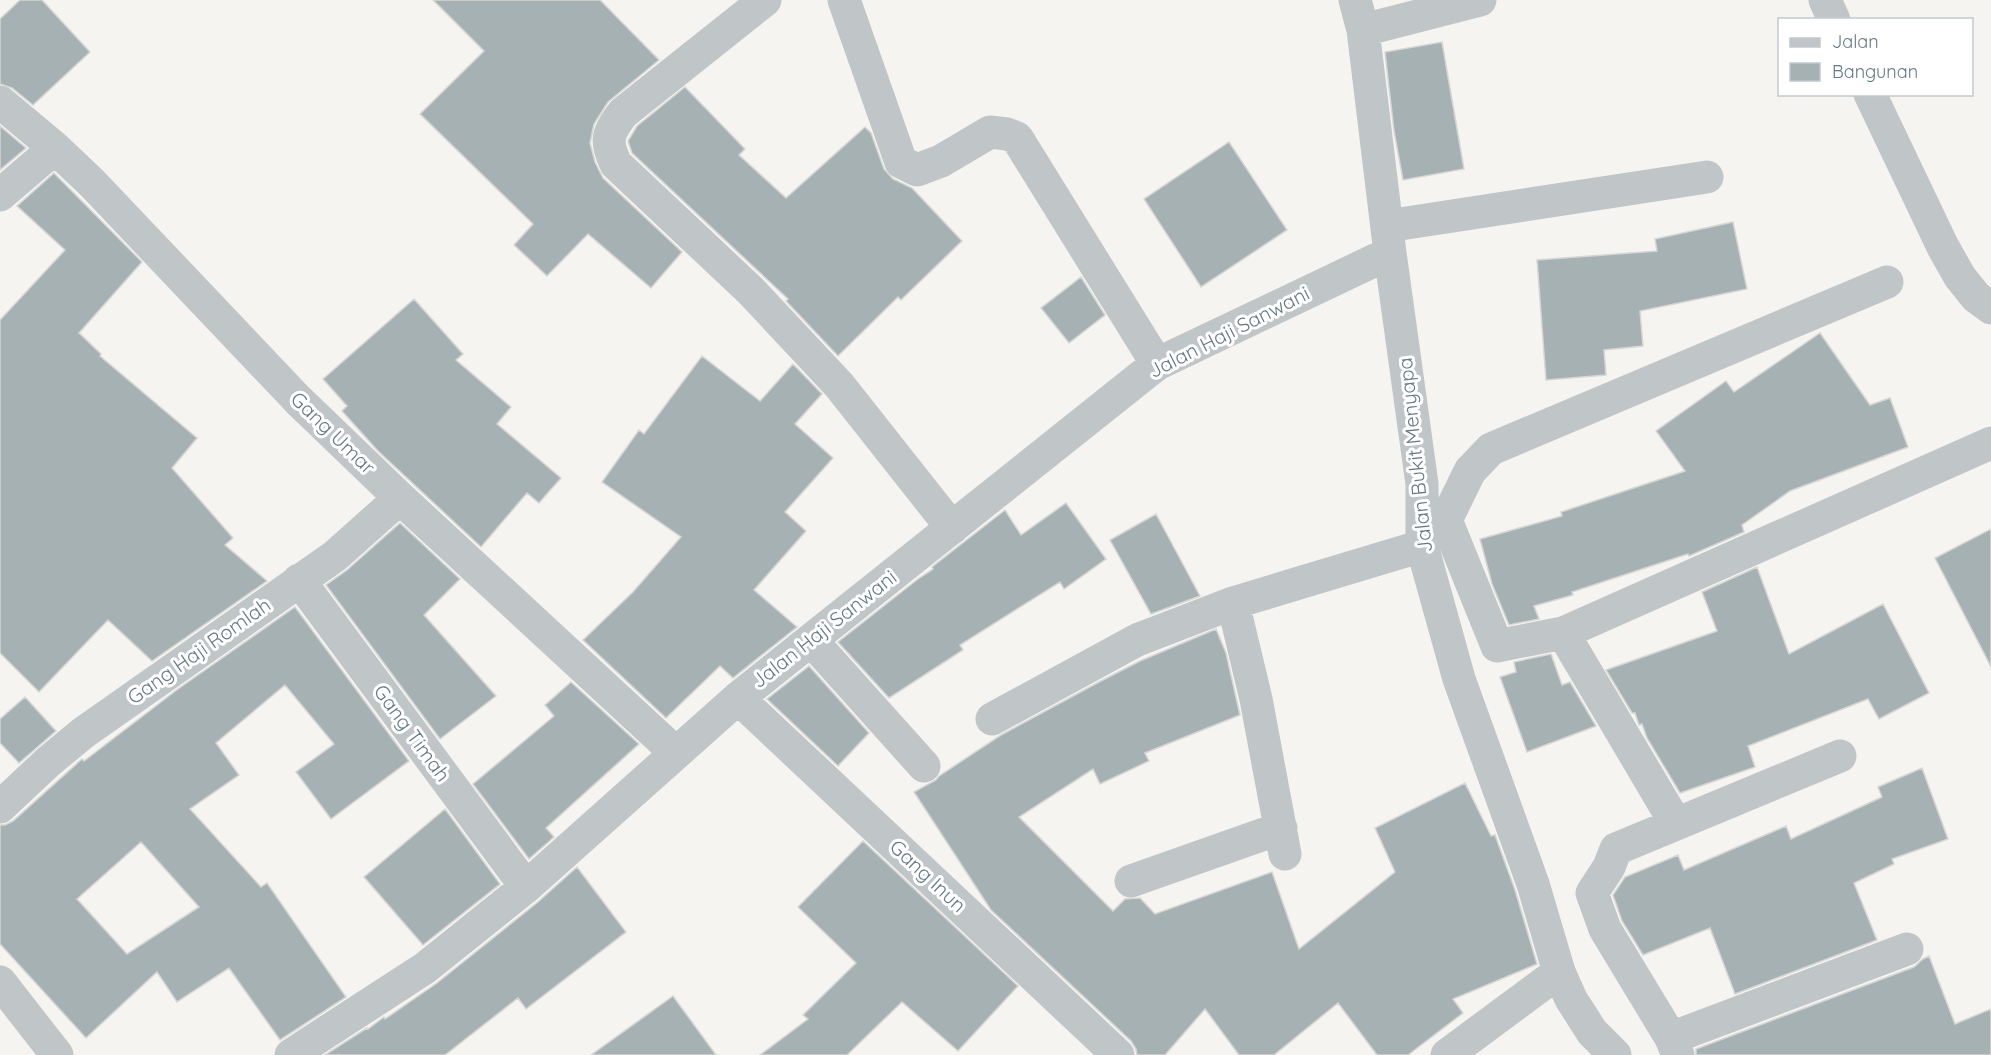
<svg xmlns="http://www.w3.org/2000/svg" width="1991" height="1055" font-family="Quicksand,sans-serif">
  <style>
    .building { fill: #a6b1b4; stroke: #d6d6d4; stroke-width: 1.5; fill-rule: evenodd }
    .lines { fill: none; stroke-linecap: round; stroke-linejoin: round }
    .minor { stroke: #c0c5c7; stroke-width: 33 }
    .labels { text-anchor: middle; stroke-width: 6; stroke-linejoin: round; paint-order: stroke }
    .street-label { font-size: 20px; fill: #637983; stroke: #fff }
  </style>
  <rect width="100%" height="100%" fill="#f5f4f1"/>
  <path class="building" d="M 20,0 L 42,0 L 90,52 L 33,105 L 12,88 L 0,84 L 0,19 Z
    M 433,0 L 600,0 L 659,60 L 608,102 L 594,124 L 590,143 L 595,162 L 603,178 L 682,252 L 651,288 L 588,234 L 547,276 L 514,245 L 533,224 L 420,114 L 484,51 Z
    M 1442,42 L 1464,169 L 1403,180 L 1394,131 L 1385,52 Z
    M 685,87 L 745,149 L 739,155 L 786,198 L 865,127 L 871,133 L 884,169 L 893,179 L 912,188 L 962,241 L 901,300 L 898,297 L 838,356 L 786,301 L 788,299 L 632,153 L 628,141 L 637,126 Z
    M 0,126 L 26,148 L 0,170 Z
    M 1229,142 L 1287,230 L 1201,287 L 1144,199 Z
    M 54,173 L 142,262 L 79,333 L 101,354 L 100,356 L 197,438 L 172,468 L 233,538 L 225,545 L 267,581 L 152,661 L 108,620 L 39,692 L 0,653 L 0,320 L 65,250 L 17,206 Z
    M 1733,222 L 1747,289 L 1640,311 L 1643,346 L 1604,350 L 1606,375 L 1546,380 L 1537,260 L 1657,251 L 1655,239 Z
    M 1081,277 L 1105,315 L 1069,343 L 1041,308 Z
    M 414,299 L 463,354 L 456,360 L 511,407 L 497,424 L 561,478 L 539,503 L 527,493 L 481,547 L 378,451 L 342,411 L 347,406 L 323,379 Z
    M 1820,333 L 1870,405 L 1890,398 L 1908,447 L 1790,491 L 1742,525 L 1744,532 L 1689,556 L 1688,554 L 1572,592 L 1573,595 L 1534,606 L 1539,619 L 1509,625 L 1492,584 L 1480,539 L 1562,516 L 1561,512 L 1685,471 L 1656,431 L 1726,381 L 1734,392 Z
    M 702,356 L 760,401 L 793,364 L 822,394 L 795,424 L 833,458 L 785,512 L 806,531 L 754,590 L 797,627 L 733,678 L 720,666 L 666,718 L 583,640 L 633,592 L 681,537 L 602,482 L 639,430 L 644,434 Z
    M 1066,503 L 1106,559 L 1064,589 L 1060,582 L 960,645 L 963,650 L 889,698 L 838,642 L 918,579 L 933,569 L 932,567 L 1005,510 L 1021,535 Z
    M 1156,514 L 1200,596 L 1151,614 L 1110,540 Z
    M 400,523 L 460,579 L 424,615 L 496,696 L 440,739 L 326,585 L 347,570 Z
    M 1991,529 L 1991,667 L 1935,558 Z
    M 1757,567 L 1789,654 L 1883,604 L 1929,693 L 1879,719 L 1868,699 L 1748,746 L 1755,767 L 1680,793 L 1647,738 L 1642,724 L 1639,725 L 1635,713 L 1632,713 L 1606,670 L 1717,631 L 1702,592 Z
    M 295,607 L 409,761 L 331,819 L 296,772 L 334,744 L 285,685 L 216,743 L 239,775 L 190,809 L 261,887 L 267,883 L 346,997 L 280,1040 L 229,968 L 177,1002 L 157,972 L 86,1038 L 0,944 L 0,825 L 5,825 L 13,821 L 82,759 L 84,761 L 178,689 ZM 141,842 L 199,907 L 127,954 L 77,899 Z
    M 1216,629 L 1226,653 L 1240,715 L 1145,753 L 1149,761 L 1100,784 L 1093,769 L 1019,817 L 1113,911 L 1125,899 L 1140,898 L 1155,914 L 1272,872 L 1299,949 L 1395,872 L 1375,828 L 1465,783 L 1491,836 L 1495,835 L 1515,890 L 1537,964 L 1453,999 L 1463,1013 L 1408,1055 L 1377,1055 L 1338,1003 L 1274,1055 L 1239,1055 L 1205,1009 L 1165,1055 L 1137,1055 L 1136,1049 L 1131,1041 L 991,910 L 914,792 L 936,780 L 939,776 L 1001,735 L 1099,682 L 1140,661 Z
    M 1551,654 L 1562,685 L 1570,682 L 1596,726 L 1527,752 L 1500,677 L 1516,672 L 1514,662 Z
    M 809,666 L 869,733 L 838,766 L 767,699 Z
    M 571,682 L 639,744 L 546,828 L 554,837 L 529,859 L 473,784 L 554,716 L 545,705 Z
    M 25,697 L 56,731 L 19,763 L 0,743 L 0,719 Z
    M 1922,768 L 1948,839 L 1892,859 L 1894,864 L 1854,883 L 1877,940 L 1735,994 L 1710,928 L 1643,955 L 1622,921 L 1613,895 L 1625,877 L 1678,855 L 1684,870 L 1786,826 L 1791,839 L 1882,797 L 1878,787 Z
    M 445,809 L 500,884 L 423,945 L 364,877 Z
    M 863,841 L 1018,986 L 958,1051 L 902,1002 L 847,1055 L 760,1055 L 808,1019 L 803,1015 L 856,963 L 798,907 Z
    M 577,867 L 626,932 L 526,1009 L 518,998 L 445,1055 L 325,1055 L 367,1028 L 368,1029 L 384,1017 L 385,1019 L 437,983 L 538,902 Z
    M 1929,956 L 1955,1024 L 1991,1009 L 1991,1055 L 1696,1055 L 1696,1049 L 1914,967 L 1923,959 Z
    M 673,996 L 716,1055 L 591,1055 Z"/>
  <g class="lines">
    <path class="minor" d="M 765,0 L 623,113 C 607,134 605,141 616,164 L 751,291 L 839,385 L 952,528
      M 844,0 L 901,162 L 917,170 L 941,161 L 990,132 L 1007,134 L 1017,138 L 1157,364
      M 1355,0 L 1363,30 L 1390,253 L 1422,484 L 1422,546 L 1459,679 L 1533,884 L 1559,972 L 1571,999 L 1592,1032 L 1615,1055
      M 1825,0 L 1834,20
      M 1363,30 L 1480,0
      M 1870,94 L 1943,247 L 1960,277 L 1976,297 L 1991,308
      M 0,102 L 55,148 L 92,183 L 298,400 L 400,498 L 676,753
      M 0,195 L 55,148
      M 1387,226 L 1707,177
      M 299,580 L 526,887
      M 1233,603 L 1256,699 L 1285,854
      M 1563,633 L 1497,646 L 1446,520 L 1470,471 L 1491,449 L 1887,282
      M 811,640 L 924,766
      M 738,698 L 1118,1055
      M 992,719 L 1137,640 L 1233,603 L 1422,546
      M 0,807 L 48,762 L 83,733 L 335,556 L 400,498
      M 1676,824 L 1563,633 L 1991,443
      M 1131,881 L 1281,828
      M 0,982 L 57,1055
      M 1671,1038 L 1605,929 L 1592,893 L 1609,867 L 1616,849 L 1840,756
      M 291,1055 L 425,968 L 526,887 L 738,698 L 1157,364 L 1390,253
      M 1447,1055 L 1559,972
      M 1678,1055 L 1671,1038 L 1907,949"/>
  </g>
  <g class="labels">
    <g class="street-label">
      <text transform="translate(1229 332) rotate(-27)" y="7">Jalan Haji Sanwani</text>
      <text transform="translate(333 433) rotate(44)" y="7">Gang Umar</text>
      <text transform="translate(1415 455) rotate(-96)" y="7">Jalan Bukit Menyapa</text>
      <text transform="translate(824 629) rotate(-38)" y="7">Jalan Haji Sanwani</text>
      <text transform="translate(199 651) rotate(-35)" y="7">Gang Haji Romlah</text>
      <text transform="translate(412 733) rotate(54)" y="7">Gang Timah</text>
      <text transform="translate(928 876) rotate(43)" y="7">Gang Inun</text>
    </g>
  </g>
  <rect x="1778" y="18" width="195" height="78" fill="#ffffff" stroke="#c1c9cd" stroke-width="1.5"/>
  <rect x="1790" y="38" width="30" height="9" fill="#c0c5c7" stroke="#c1c9cd" stroke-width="1.5"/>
  <text x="1832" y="48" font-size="18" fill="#637983">Jalan</text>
  <rect x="1790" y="63" width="30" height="18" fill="#a6b1b4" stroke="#c1c9cd" stroke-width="1.5"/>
  <text x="1832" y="78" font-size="18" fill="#637983">Bangunan</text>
</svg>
